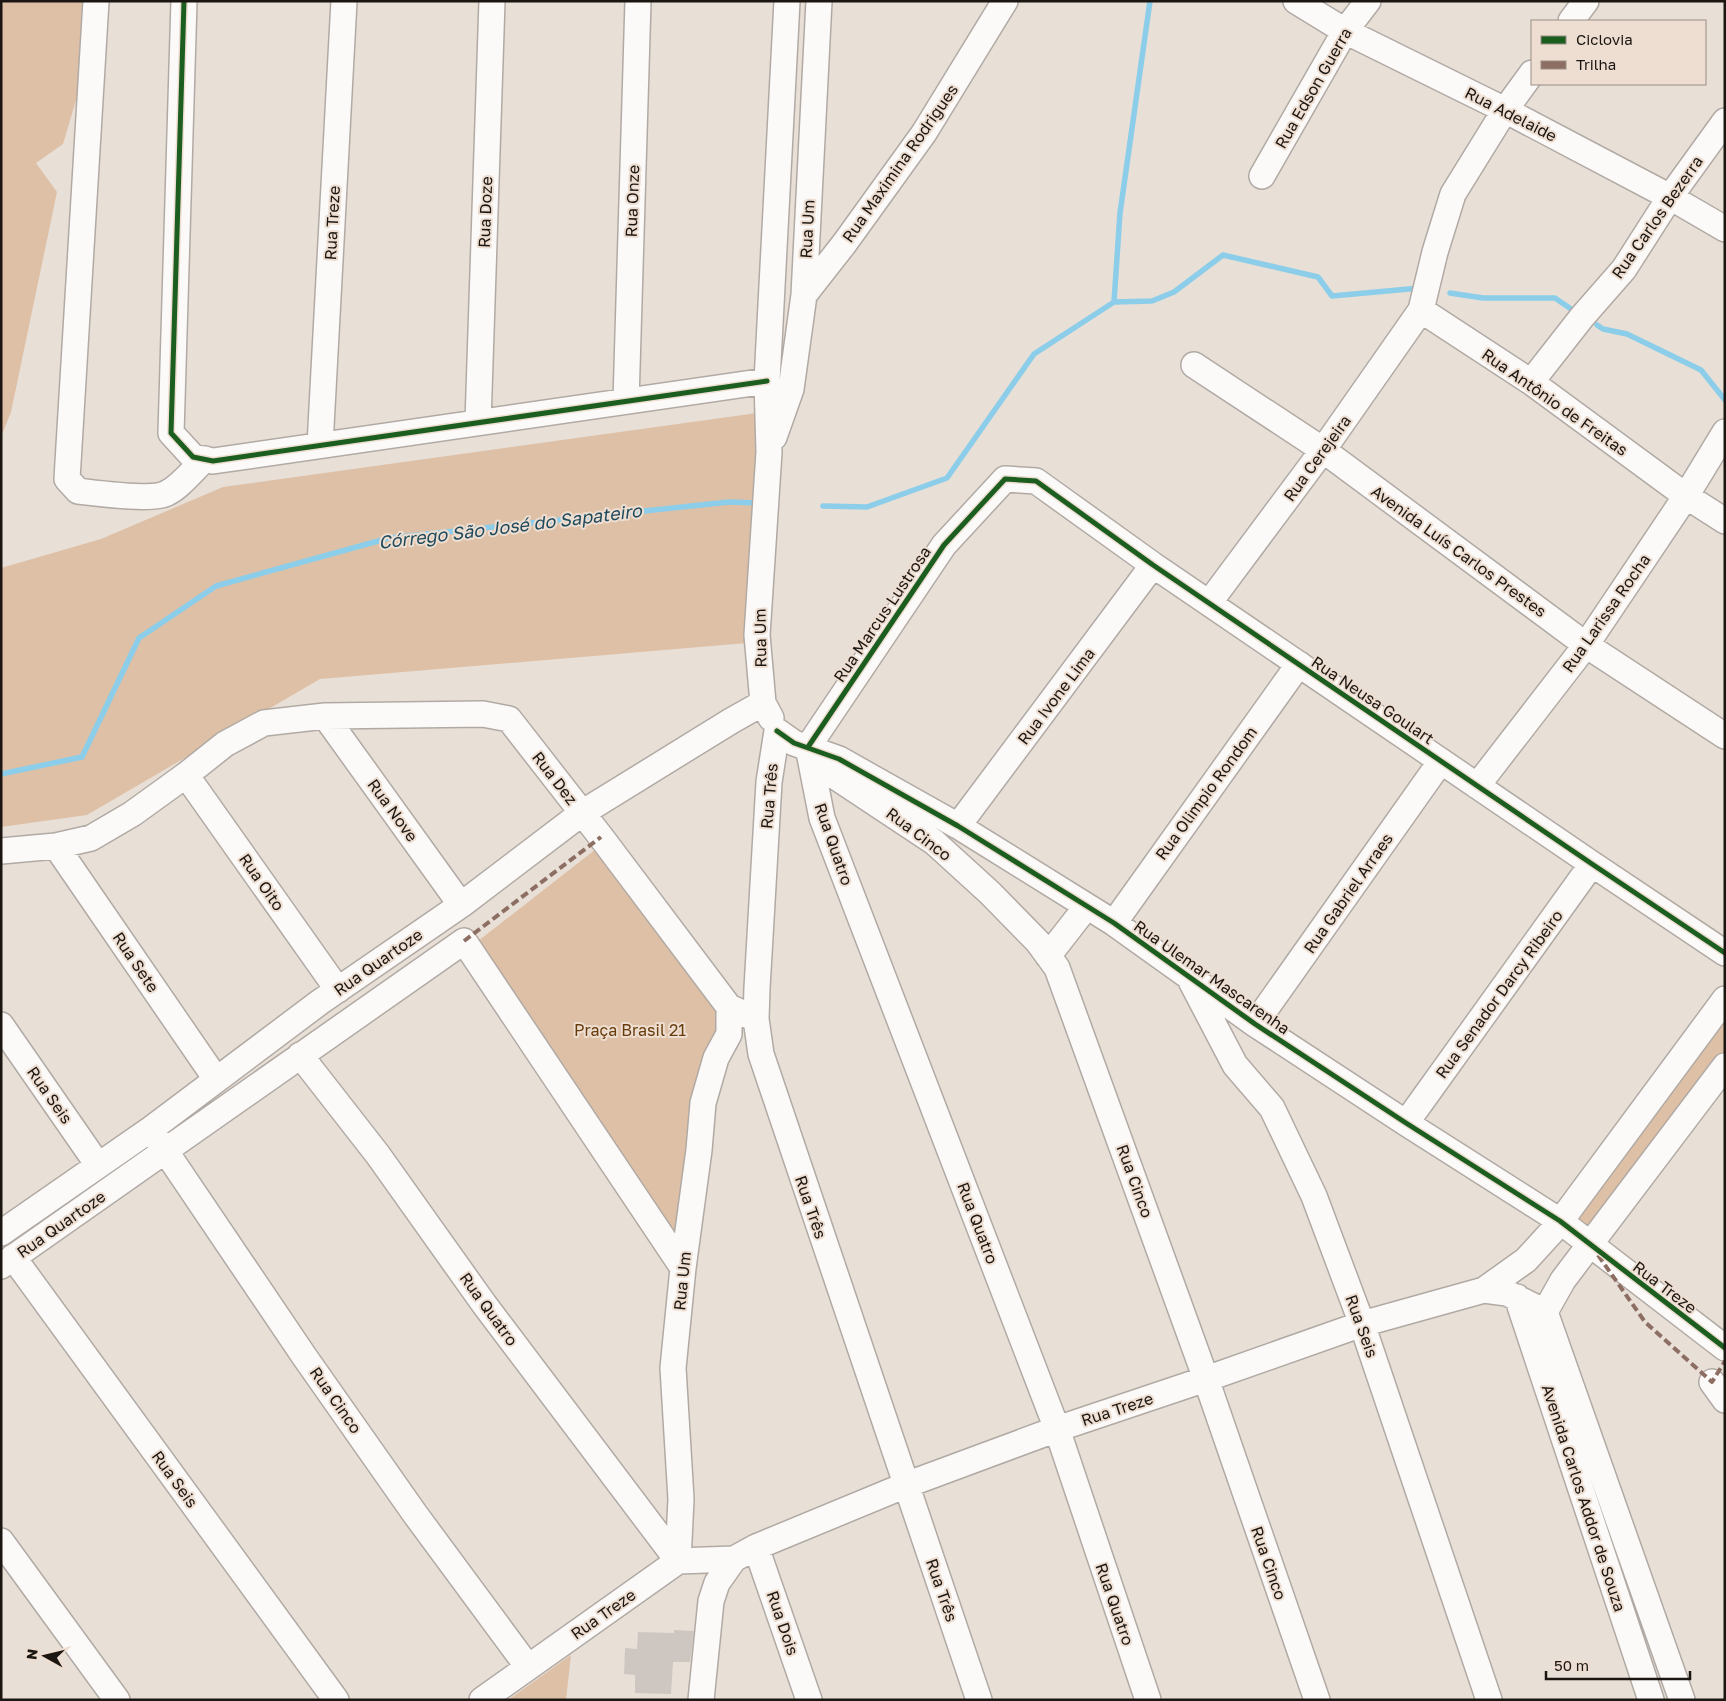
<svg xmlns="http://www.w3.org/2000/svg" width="1726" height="1701" font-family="'Golos Text',sans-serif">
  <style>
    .green { fill: #dec0a6 }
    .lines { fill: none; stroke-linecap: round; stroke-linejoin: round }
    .stream { stroke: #8ccee9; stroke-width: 5.5 }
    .building { fill: #cec7c1 }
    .minor-casing { stroke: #b1aaa4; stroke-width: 28 }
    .minor { stroke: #fcfaf9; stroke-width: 25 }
    .quiet { stroke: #8d6e63; stroke-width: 4; stroke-dasharray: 8 4; stroke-linecap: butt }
    .cycleway-casing { stroke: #eeded1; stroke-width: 8 }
    .cycleway { stroke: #1b5e20; stroke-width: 5 }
    .labels { text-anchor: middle; stroke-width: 4; stroke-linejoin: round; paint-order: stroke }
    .street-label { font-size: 16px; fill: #1b1611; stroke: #eeded1 }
    .park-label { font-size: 16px; fill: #673c0c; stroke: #eeded1 }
    .water-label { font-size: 18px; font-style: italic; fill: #1f4a5c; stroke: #eeded1 }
  </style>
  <rect width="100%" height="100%" fill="#e8dfd7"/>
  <path class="green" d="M 1,1 L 88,1 L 98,26 L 63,144 L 36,163 L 57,192 L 11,412 L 1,437 Z
    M 757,413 L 747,643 L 320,679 L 87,815 L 1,827 L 1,568 L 101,539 L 223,487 Z
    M 596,849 L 724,1017 L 682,1249 L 473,945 Z
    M 1725,1019 L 1725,1059 L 1594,1236 L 1574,1222 Z
    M 571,1655 L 566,1700 L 508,1700 Z"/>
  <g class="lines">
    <path class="stream" d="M 1450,293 L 1483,298 L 1555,298 L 1571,309
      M 1114,302 L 1152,301 L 1174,292 L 1223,255 L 1318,277 L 1332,296 L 1420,288
      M 1114,302 L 1120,213 L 1150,1
      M 1597,325 L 1603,329 L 1627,334 L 1701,370 L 1725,400
      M 823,506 L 867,507 L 947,478 L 1034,354 L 1114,302
      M 1,774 L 82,757 L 139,638 L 216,586 L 389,538 L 729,502 L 758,503"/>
  </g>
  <path class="building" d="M 674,1630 L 694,1631 L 690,1662 L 673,1662 L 671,1694 L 635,1693 L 635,1675 L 624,1674 L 625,1648 L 637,1649 L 638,1632 L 674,1633 Z"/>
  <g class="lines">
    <defs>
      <path id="minor" d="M 96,1 L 67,479 L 78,491 C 96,493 154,501 167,493 C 180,487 194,469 205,459
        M 184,1 L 171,433 L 193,457 L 213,461 L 767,381
        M 1296,1 L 1345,31 L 1505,110 L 1670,197 L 1725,229
        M 1571,21 L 1586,1
        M 1262,176 L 1345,31 L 1368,1
        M 804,295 L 844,244 L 924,133 L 1005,1
        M 1421,310 L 1531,382 L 1686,496 L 1725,521
        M 1194,365 L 1323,450 L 1586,645 L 1725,736
        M 1531,382 L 1582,317 L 1624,269 L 1670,197 L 1725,121
        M 626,401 L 638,1
        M 478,422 L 492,1
        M 774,437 L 791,389 L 804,295 L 819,1
        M 320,445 L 344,1
        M 1209,603 L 1323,450 L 1421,310 L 1435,252 L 1453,194 L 1505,110 L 1532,73
        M 325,716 L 461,905
        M 771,718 L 763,703 L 757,635 L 769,452 L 767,381 L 787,1
        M 777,731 L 794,743 L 839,759 L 958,826 L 1114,923 L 1255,1024 L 1406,1123 L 1560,1221 L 1725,1348
        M 777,731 L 769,782 L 757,988 L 756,1019 L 761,1054 L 979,1700
        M 808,747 L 944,545 L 1005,479 L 1036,481 L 1153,565 L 1592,864 L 1725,953
        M 809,752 L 822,818 L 1057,1429 L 1148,1700
        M 824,769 L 934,842 L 990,893 L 1038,942 L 1057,968 L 1206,1379 L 1317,1700
        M 186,775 L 338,990
        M 1477,786 L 1586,645 L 1686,496 L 1725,432
        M 958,826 L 1153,565
        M 56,846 L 216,1079
        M 1,851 L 56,846 L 91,838 L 132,814 L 186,775 L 225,744 L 264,723 L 325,716 L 483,714 L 509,719 L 601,837 L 729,1007 L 756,1019
        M 1114,923 L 1299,664
        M 1048,956 L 1087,906
        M 1191,981 L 1235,1065 L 1272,1108 L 1314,1196 L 1362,1324 L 1489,1700
        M 1255,1024 L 1441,761
        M 1,1025 L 98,1165
        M 300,1055 L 378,1155 L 484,1304 L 678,1561
        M 1406,1123 L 1592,864
        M 156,1137 L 304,1356 L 415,1514 L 528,1667
        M 1,1233 L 151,1129 L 320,1002 L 461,905 L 582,813 L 731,721 L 763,703
        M 13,1257 L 336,1700
        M 1,1266 L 464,941 L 683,1268
        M 1484,1290 L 1526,1260 L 1557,1226 L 1725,999
        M 1517,1297 L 1651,1700
        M 1545,1312 L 1682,1700
        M 1545,1312 L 1563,1280 L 1725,1066
        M 1712,1382 L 1725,1400
        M 1,1541 L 117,1700
        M 756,1547 L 809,1700
        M 678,1561 L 681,1499 L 673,1368 L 683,1268 L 699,1150 L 703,1103 L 716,1058 L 729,1034 L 729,1007
        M 482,1700 L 678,1561 L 734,1559
        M 701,1700 L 711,1601 L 717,1583 L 734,1559 L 756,1547 L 906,1485 L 1057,1429 L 1206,1379 L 1362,1324 L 1484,1290 L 1507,1293 L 1545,1312"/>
    </defs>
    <use href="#minor" class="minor-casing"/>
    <use href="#minor" class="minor"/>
    <path class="quiet" d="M 464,941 L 601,837
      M 1598,1255 L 1645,1322 L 1712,1382 L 1725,1361"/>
    <defs>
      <path id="cycleway" d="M 184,1 L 171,433 L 193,457 L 213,461 L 767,381
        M 777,731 L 794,743 L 839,759 L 958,826 L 1114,923 L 1255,1024 L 1406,1123 L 1560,1221 L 1725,1348
        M 808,747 L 944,545 L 1005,479 L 1036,481 L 1153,565 L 1592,864 L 1725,953"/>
    </defs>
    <use href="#cycleway" class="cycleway-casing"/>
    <use href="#cycleway" class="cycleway"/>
  </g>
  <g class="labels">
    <g class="street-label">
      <text transform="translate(1313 88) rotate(-60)" y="6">Rua Edson Guerra</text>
      <text transform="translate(1511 114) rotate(27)" y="6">Rua Adelaide</text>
      <text transform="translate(900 163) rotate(-55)" y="6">Rua Maximina Rodrigues</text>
      <text transform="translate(632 201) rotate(-88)" y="6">Rua Onze</text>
      <text transform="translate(485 212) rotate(-88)" y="6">Rua Doze</text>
      <text transform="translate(1657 217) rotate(-55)" y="6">Rua Carlos Bezerra</text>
      <text transform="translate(332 223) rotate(-87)" y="6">Rua Treze</text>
      <text transform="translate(807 229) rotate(-87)" y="6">Rua Um</text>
      <text transform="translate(1555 402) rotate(35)" y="6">Rua Antônio de Freitas</text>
      <text transform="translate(1317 458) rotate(-54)" y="6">Rua Cerejeira</text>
      <text transform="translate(1459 551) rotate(36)" y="6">Avenida Luís Carlos Prestes</text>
      <text transform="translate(1606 613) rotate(-55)" y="6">Rua Larissa Rocha</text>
      <text transform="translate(882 614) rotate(-56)" y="6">Rua Marcus Lustrosa</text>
      <text transform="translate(760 638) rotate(-91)" y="6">Rua Um</text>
      <text transform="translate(1056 696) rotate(-53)" y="6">Rua Ivone Lima</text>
      <text transform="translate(1373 700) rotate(34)" y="6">Rua Neusa Goulart</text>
      <text transform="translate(555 778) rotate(52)" y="6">Rua Dez</text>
      <text transform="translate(1206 793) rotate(-54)" y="6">Rua Olimpio Rondom</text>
      <text transform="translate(769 796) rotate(-85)" y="6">Rua Três</text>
      <text transform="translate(393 810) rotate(54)" y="6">Rua Nove</text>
      <text transform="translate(919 834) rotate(37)" y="6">Rua Cinco</text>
      <text transform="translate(834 844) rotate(71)" y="6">Rua Quatro</text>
      <text transform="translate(262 882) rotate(55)" y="6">Rua Oito</text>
      <text transform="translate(1348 893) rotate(-55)" y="6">Rua Gabriel Arraes</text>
      <text transform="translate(136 962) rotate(56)" y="6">Rua Sete</text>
      <text transform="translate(378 962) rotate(-35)" y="6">Rua Quartoze</text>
      <text transform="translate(1212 977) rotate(35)" y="6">Rua Ulemar Mascarenha</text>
      <text transform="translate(1499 994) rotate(-54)" y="6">Rua Senador Darcy Ribeiro</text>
      <text transform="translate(50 1095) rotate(55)" y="6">Rua Seis</text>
      <text transform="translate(1135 1181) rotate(70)" y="6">Rua Cinco</text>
      <text transform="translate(811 1207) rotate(71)" y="6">Rua Três</text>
      <text transform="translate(978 1223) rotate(69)" y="6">Rua Quatro</text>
      <text transform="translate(61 1224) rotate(-35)" y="6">Rua Quartoze</text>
      <text transform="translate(682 1281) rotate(-84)" y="6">Rua Um</text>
      <text transform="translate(1665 1287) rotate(37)" y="6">Rua Treze</text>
      <text transform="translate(489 1309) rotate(54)" y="6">Rua Quatro</text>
      <text transform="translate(1362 1326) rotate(70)" y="6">Rua Seis</text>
      <text transform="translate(336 1400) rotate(55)" y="6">Rua Cinco</text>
      <text transform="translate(1117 1409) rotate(-18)" y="6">Rua Treze</text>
      <text transform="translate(175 1479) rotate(54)" y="6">Rua Seis</text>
      <text transform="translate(1584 1498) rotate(72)" y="6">Avenida Carlos Addor de Souza</text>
      <text transform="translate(1269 1563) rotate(71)" y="6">Rua Cinco</text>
      <text transform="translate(942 1590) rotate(71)" y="6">Rua Três</text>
      <text transform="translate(1115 1604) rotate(71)" y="6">Rua Quatro</text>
      <text transform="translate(603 1614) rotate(-35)" y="6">Rua Treze</text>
      <text transform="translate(783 1623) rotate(71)" y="6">Rua Dois</text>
    </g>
    <g class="park-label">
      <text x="630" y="1036">Praça Brasil 21</text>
    </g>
    <g class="water-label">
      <text transform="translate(510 527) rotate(-7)" y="6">Córrego São José do Sapateiro</text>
    </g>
  </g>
  <rect width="1726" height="1701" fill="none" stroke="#1b1611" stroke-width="5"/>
  <rect x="1531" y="20" width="175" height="65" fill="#eeded1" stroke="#9a8e84"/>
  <rect x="1541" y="36" width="25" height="8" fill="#1b5e20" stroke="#9a8e84"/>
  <text x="1576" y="45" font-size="15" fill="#1b1611">Ciclovia</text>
  <rect x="1541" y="61" width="25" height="8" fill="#8d6e63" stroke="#9a8e84"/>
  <text x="1576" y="70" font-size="15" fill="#1b1611">Trilha</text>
  <g transform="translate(45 1656) rotate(278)" stroke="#eeded1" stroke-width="4" paint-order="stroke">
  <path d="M0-4L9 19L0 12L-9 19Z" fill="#1b1611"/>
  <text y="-8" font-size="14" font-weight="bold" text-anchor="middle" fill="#1b1611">N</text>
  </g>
  <path d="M1546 1671v8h144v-8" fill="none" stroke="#1b1611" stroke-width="2.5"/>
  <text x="1554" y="1671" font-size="15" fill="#1b1611" stroke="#eeded1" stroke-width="4" paint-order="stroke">50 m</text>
</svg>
